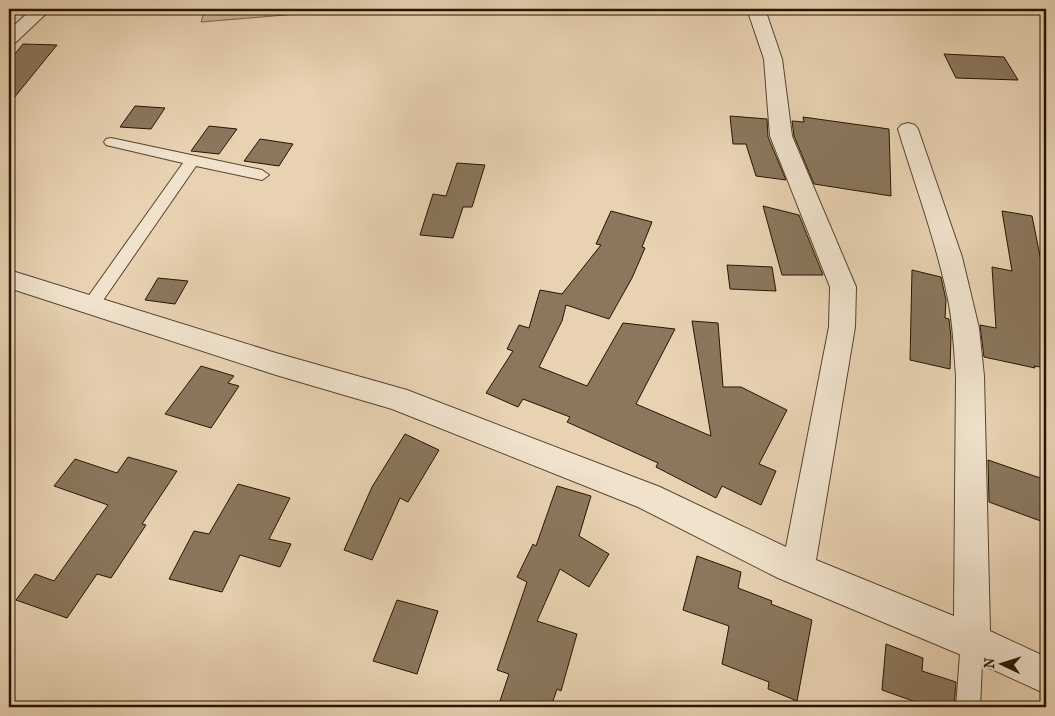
<svg xmlns="http://www.w3.org/2000/svg" width="1055" height="716" font-family="'IM FELL French Canon',serif">
  <style>
    .green { fill: #c7b294; stroke: #76644a }
    .building { fill: #8a775d; stroke: #251500 }
    .lines { fill: none; stroke-linecap: round; stroke-linejoin: round }
    .lane-casing { stroke: #56442c; stroke-width: 2 }
    .street-casing { stroke: #56442c; stroke-width: 2 }
    .lane { fill: #f0e2cd; fill-rule: evenodd }
    .street { fill: #f0e2cd; fill-rule: evenodd }
  </style>
  <rect width="100%" height="100%" fill="#e8d2b2"/>
  <filter id="stains"><feTurbulence type="fractalNoise" baseFrequency=".004" numOctaves="4"/><feColorMatrix values="0 0 0 0 .2 0 0 0 0 .09 0 0 0 0 .02 0 0 0 .5 -.17"/></filter>
  <radialGradient id="worn" r=".72"><stop offset=".6" stop-color="#630" stop-opacity="0"/><stop offset="1" stop-color="#630" stop-opacity=".3"/></radialGradient>
  <path class="green" d="M 205,9 L 358,9 L 201,22 Z"/>
  <path class="building" d="M 23,44 L 57,45 L 9,104 L 9,61 Z
    M 944,54 L 1004,57 L 1018,80 L 956,78 Z
    M 135,106 L 165,108 L 151,129 L 120,127 Z
    M 730,116 L 767,119 L 768,137 L 786,180 L 756,176 L 746,144 L 733,144 Z
    M 803,117 L 889,129 L 891,196 L 814,184 L 794,136 L 792,121 L 804,122 Z
    M 209,126 L 237,129 L 219,154 L 191,151 Z
    M 260,139 L 293,144 L 279,166 L 244,161 Z
    M 457,163 L 485,165 L 472,207 L 463,207 L 453,238 L 420,235 L 433,194 L 446,196 Z
    M 763,206 L 799,215 L 823,275 L 782,275 Z
    M 611,211 L 652,222 L 642,247 L 645,248 L 632,278 L 609,319 L 566,305 L 562,321 L 539,367 L 587,386 L 623,323 L 675,329 L 636,404 L 711,436 L 692,321 L 718,323 L 723,387 L 741,387 L 787,410 L 759,464 L 776,471 L 761,505 L 722,486 L 716,498 L 656,467 L 658,463 L 567,422 L 570,417 L 523,399 L 518,407 L 486,393 L 513,351 L 507,349 L 519,325 L 529,328 L 540,290 L 562,294 L 601,245 L 596,244 Z
    M 1002,211 L 1032,216 L 1043,271 L 1046,272 L 1046,368 L 1034,366 L 1035,368 L 984,357 L 980,325 L 996,328 L 992,267 L 1012,271 Z
    M 727,265 L 772,267 L 776,291 L 730,289 Z
    M 912,270 L 941,277 L 946,300 L 945,318 L 949,319 L 951,337 L 950,369 L 910,360 Z
    M 158,278 L 188,281 L 175,304 L 145,300 Z
    M 201,366 L 234,376 L 228,383 L 239,386 L 211,428 L 165,414 Z
    M 405,434 L 439,450 L 408,502 L 400,498 L 372,560 L 344,550 L 372,487 Z
    M 128,457 L 177,471 L 142,524 L 146,525 L 111,578 L 97,574 L 67,618 L 16,600 L 35,574 L 54,581 L 108,505 L 54,486 L 75,459 L 117,473 Z
    M 988,460 L 1046,480 L 1046,523 L 989,502 Z
    M 238,484 L 290,498 L 269,539 L 291,544 L 280,567 L 240,555 L 222,592 L 169,579 L 194,531 L 209,534 Z
    M 557,486 L 591,496 L 579,536 L 609,554 L 589,587 L 560,569 L 537,621 L 577,634 L 561,691 L 557,689 L 551,707 L 498,707 L 509,674 L 497,670 L 527,582 L 517,577 L 533,544 L 536,546 Z
    M 697,556 L 741,572 L 738,588 L 772,601 L 771,604 L 812,620 L 797,701 L 768,689 L 769,682 L 722,664 L 729,626 L 683,610 Z
    M 397,600 L 438,611 L 417,674 L 373,661 Z
    M 886,644 L 923,658 L 922,671 L 956,682 L 954,707 L 930,707 L 882,690 Z"/>
  <g class="lines">
    <defs>
      <path id="lane" d="M 111,138 L 262,170 L 269,175 L 262,180 L 196,166 L 97,309 L 91,311 L 85,309 L 83,305 L 85,301 L 183,163 L 106,145 L 104,142 L 106,139 Z
        M 972,630 L 980,633 L 983,641 L 980,707 L 956,707 L 961,641 L 964,633 Z"/>
      <path id="street" d="M 32,9 L 51,9 L 15,43 L 9,44 L 9,30 Z
        M 747,9 L 765,9 L 782,59 L 792,136 L 856,287 L 855,327 L 816,560 L 954,616 L 956,376 C 954,350 953,324 948,299 C 936,241 915,185 898,129 L 901,125 L 908,123 L 915,125 L 918,129 L 962,257 L 979,328 L 984,376 L 990,631 L 1046,657 L 1046,694 L 959,654 L 778,578 L 638,507 L 392,409 L 276,375 L 9,288 L 9,270 L 276,353 L 407,390 L 660,487 L 786,547 L 829,327 L 830,287 L 770,136 L 764,59 Z"/>
    </defs>
    <use href="#lane" class="lane-casing"/>
    <use href="#street" class="street-casing"/>
    <use href="#lane" class="lane"/>
    <use href="#street" class="street"/>
  </g>
  <rect width="1055" height="716" fill="none" stroke="#e8d2b2" stroke-width="30"/>
  <rect x="10" y="10" width="1035" height="696" fill="none" stroke="#251500" stroke-width="2.5"/>
  <rect x="15" y="15" width="1025" height="686" fill="none" stroke="#251500"/>
  <g transform="translate(1002 664) rotate(274)" stroke="#f0e2cd" stroke-width="4" paint-order="stroke">
  <path d="M0-4L9 19L0 12L-9 19Z" fill="#251500"/>
  <text y="-8" font-size="14" font-weight="bold" text-anchor="middle" fill="#251500">N</text>
  </g>
  <rect width="100%" height="100%" filter="url(#stains)"/>
  <rect width="100%" height="100%" fill="url(#worn)"/>
</svg>
